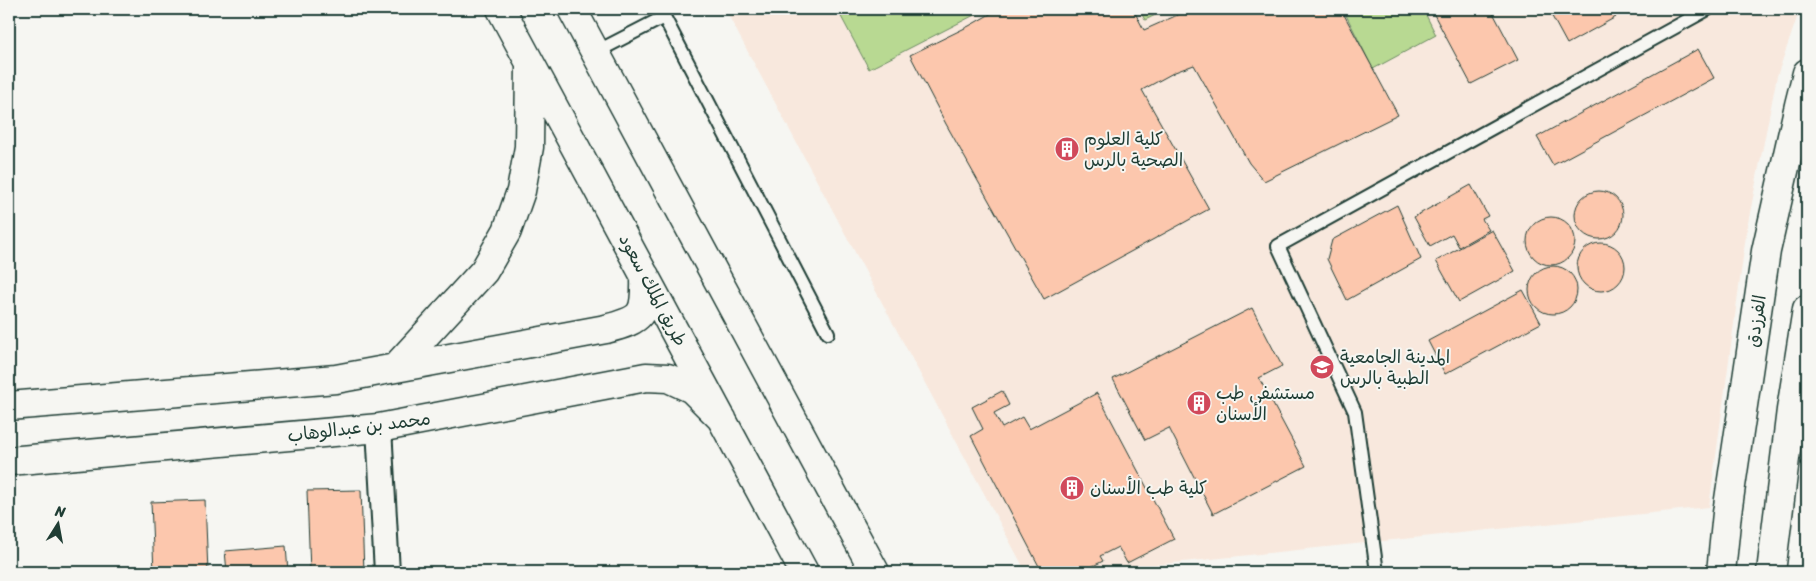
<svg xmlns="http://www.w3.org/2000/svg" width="1816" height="581" font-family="Sriracha,'Playpen Sans Arabic',sans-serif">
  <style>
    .built { fill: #f8e8dd }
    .green { fill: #b8d992; stroke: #6c8b63 }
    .building { fill: #fcc7ad; stroke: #1f3d34 }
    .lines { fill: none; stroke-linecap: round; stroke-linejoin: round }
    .lane-casing { stroke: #1f3d34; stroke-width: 16 }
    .street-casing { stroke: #1f3d34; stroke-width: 28 }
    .secondary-casing { stroke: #1f3d34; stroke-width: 31 }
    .lane { stroke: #f6f6f2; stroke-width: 12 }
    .street { stroke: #f6f6f2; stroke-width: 24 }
    .secondary { stroke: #f6f6f2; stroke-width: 28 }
    .labels { text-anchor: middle; stroke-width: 4; stroke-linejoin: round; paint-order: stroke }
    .poi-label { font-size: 18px; fill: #1f3d34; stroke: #f6f6f2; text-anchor: start }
    .street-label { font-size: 18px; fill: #1f3d34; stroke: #f6f6f2 }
  </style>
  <rect width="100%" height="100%" fill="#f6f6f2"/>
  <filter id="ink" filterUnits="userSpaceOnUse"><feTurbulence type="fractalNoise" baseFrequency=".02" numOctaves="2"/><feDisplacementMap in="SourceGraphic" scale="10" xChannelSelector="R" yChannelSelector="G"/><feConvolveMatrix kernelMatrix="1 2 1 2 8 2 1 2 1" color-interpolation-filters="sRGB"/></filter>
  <g filter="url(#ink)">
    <path class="built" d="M 725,9 L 1800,9 L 1777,76 L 1747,228 L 1709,507 L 1087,572 L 1026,572 Z"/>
    <path class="green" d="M 837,9 L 986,9 L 869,69 Z
      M 1139,9 L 1168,9 L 1145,20 Z
      M 1343,9 L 1423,9 L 1436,35 L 1373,69 Z"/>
    <path class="building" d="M 999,9 L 1133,9 L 1144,30 L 1191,9 L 1341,9 L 1398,115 L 1264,181 L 1249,163 L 1194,65 L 1175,72 L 1142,90 L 1209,209 L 1044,299 L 946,124 L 910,55 L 969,26 Z
      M 1431,9 L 1491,9 L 1518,60 L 1471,84 Z
      M 1548,9 L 1611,9 L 1616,17 L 1567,44 Z
      M 1698,49 L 1714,78 L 1553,165 L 1537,137 Z
      M 1471,185 L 1488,216 L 1482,219 L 1489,230 L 1459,247 L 1452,234 L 1430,246 L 1414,217 Z
      M1575 215a24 24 0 1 1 48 0a24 24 0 1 1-48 0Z
      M 1397,205 L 1421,259 L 1347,300 L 1327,259 L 1332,240 Z
      M1527 241a24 24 0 1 1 48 0a24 24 0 1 1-48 0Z
      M 1492,230 L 1515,271 L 1459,302 L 1436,261 Z
      M1577 267a24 24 0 1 1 48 0a24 24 0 1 1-48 0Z
      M1529 290a24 24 0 1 1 48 0a24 24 0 1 1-48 0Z
      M 1523,290 L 1541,323 L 1445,374 L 1428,341 Z
      M 1252,308 L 1282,366 L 1259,378 L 1306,466 L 1213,514 L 1169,428 L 1145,440 L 1113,379 Z
      M 1002,391 L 1009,405 L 994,413 L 1002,428 L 1022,417 L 1029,429 L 1097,393 L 1174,539 L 1127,563 L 1118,547 L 1100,556 L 1103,561 L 1081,572 L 1042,572 L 971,436 L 983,429 L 972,407 Z
      M 361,490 L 364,572 L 310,572 L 307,491 Z
      M 205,500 L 208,572 L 154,572 L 151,502 Z
      M 286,546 L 288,572 L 227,572 L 225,551 Z"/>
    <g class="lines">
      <defs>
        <path id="lane" d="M 660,9 L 828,333
          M 596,52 L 664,17
          M 1377,572 L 1355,412 L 1278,246 L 1708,9"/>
        <path id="street" d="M 379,428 L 387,572"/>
        <path id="secondary" d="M 501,9 L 804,572
          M 572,9 L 875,572
          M 396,367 L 484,271 L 507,231 L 521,191 L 529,147 L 530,65
          M 9,406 L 336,379 L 606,329 C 643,319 646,316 645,276
          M 9,461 L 379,428 L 646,377 L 668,378 L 692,389 L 722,419
          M 1721,572 L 1727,513 L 1766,251 L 1799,105 L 1807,73
          M 1771,572 L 1791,410 L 1807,309"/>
      </defs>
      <use href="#lane" class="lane-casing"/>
      <use href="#street" class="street-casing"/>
      <use href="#secondary" class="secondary-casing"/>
      <use href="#lane" class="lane"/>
      <use href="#street" class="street"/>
      <use href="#secondary" class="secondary"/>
    </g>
  </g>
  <defs>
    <symbol id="building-disc" viewBox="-11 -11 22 22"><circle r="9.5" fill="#d1495b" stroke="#f6f6f2"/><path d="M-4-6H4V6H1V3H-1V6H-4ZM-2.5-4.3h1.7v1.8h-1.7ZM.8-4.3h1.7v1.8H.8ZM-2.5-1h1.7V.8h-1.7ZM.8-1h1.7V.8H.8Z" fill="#fff"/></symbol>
    <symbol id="university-disc" viewBox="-11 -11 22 22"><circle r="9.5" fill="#d1495b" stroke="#f6f6f2"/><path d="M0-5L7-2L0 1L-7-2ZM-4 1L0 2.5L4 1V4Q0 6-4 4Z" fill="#fff"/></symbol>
  </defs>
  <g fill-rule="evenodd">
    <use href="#building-disc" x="1053" y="135" width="28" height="28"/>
    <use href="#university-disc" x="1308" y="353" width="28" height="28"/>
    <use href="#building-disc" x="1185" y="389" width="28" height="28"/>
    <use href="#building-disc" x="1058" y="474" width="28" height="28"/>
  </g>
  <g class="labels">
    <g class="poi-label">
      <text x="1084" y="145">كلية العلوم<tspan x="1084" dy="21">الصحية بالرس</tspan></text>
      <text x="1340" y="363">المدينة الجامعية<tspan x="1340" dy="21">الطبية بالرس</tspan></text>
      <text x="1216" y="399">مستشفى طب<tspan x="1216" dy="21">الأسنان</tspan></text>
      <text x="1090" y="494">كلية طب الأسنان</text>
    </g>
    <g class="street-label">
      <text transform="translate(653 290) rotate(62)" y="6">طريق الملك سعود</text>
      <text transform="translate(1756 321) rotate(-81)" y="6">الفرزدق</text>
      <text transform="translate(359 427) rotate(-7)" y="6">محمد بن عبدالوهاب</text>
    </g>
  </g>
  <rect width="1816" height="581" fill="none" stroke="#f6f6f2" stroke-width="30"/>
  <rect x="15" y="15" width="1786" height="551" fill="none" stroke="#1f3d34" stroke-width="2" filter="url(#ink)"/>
  <g transform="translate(58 524) rotate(11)" stroke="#f6f6f2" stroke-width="4" paint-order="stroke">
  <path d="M0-4L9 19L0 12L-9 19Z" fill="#1f3d34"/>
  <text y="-8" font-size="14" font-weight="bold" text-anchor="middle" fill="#1f3d34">N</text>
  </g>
</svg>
